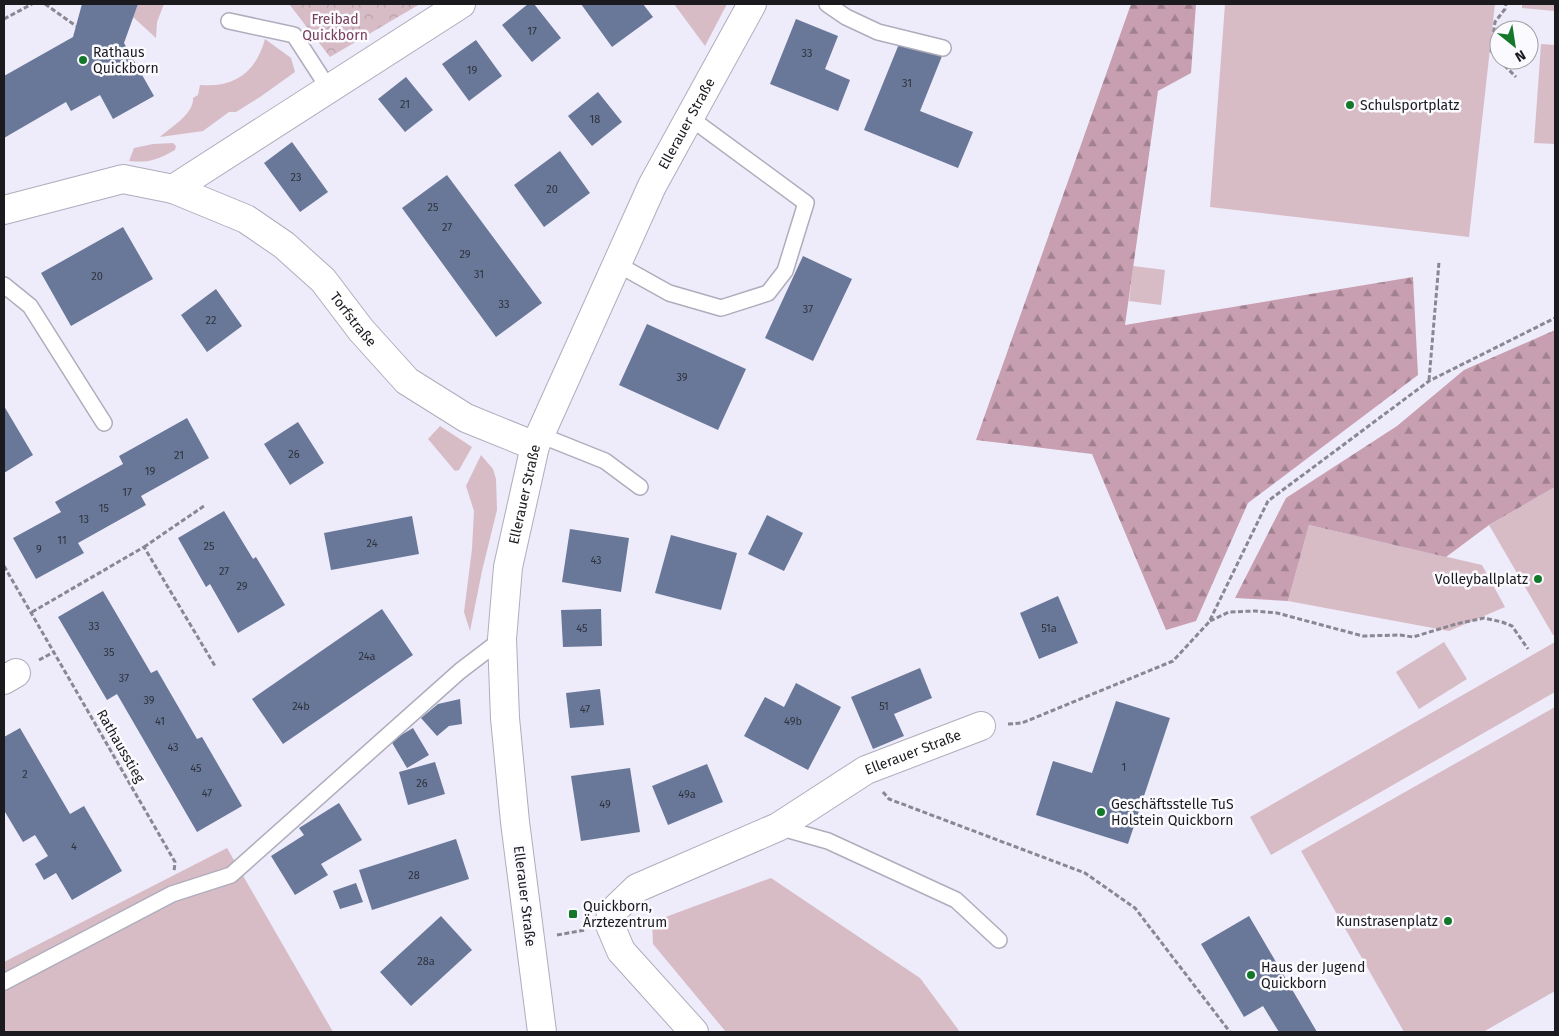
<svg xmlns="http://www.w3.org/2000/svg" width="1559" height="1036" font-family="'Fira Sans',sans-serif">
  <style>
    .green { fill: #d7bcc6 }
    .forest { fill: url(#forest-firs) }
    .park { fill: url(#park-crowns) }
    .building { fill: #697898 }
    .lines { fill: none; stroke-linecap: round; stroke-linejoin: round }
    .service-casing { stroke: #afadbc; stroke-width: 18 }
    .minor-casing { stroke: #afadbc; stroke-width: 30 }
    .secondary-casing { stroke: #afadbc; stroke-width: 30 }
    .path { stroke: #8a8792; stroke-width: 3; stroke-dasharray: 5 2.5; stroke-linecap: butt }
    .service { stroke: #fff; stroke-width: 15 }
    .minor { stroke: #fff; stroke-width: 28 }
    .secondary { stroke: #fff; stroke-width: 28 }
    .poi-dot { fill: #13782a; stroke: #fbfafe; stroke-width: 2 }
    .labels { text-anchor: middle; stroke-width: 5; stroke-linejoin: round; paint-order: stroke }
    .number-label { font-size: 11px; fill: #2e323d }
    .park-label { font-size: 14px; fill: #763f58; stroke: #fbfafe }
    .poi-label { font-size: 14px; fill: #1b1a1f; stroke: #fbfafe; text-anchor: start }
    .street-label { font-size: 14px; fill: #1b1a1f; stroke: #fbfafe }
  </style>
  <defs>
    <pattern id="forest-firs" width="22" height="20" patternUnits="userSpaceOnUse" patternTransform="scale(1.25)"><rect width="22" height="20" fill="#c79fb0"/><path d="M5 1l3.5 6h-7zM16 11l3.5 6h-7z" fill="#a1818f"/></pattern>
    <pattern id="park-crowns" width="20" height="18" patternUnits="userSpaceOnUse" patternTransform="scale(1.25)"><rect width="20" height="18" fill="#d7bcc6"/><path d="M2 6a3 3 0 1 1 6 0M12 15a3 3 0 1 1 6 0" fill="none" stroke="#b8a1aa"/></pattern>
  </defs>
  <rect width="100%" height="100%" fill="#eeebfb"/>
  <path class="green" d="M 138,4 L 164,4 L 157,22 L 156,38 L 133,17 Z
    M 674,4 L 709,4 L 712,5 L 713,4 L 727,4 L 705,46 Z
    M 1225,4 L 1495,4 L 1469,237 L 1210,207 Z
    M 1522,4 L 1555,4 L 1555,11 L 1522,8 Z
    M 265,39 L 291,58 L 295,72 L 260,97 L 236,112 L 229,112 L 203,131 L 160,137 C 171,127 194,114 193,98 L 198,95 L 200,85 C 235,88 256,72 265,39 Z
    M 1541,44 L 1555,45 L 1555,144 L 1534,143 Z
    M 173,143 L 176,146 L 175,150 C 157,160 149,163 129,161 L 134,148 L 153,144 Z
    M 1133,266 L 1165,270 L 1161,305 L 1129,301 Z
    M 440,426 L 472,447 L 459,470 L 455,471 L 428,439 Z
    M 481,455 L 493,469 L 496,479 L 497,510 L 482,571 L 470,631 L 464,612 L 472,549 L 474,511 L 466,486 Z
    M 1555,487 L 1555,634 L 1553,635 L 1489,525 Z
    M 1309,525 L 1482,565 L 1505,607 L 1449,631 L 1288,601 Z
    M 1444,642 L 1467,679 L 1419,709 L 1396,672 Z
    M 1555,642 L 1555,692 L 1271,855 L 1250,817 Z
    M 1555,707 L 1555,991 L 1483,1032 L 1404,1032 L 1301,851 Z
    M 227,848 L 333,1032 L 4,1032 L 4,962 Z
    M 771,878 L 920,978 L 960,1032 L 726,1032 L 653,944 L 652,922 Z"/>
  <path class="forest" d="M 1131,4 L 1196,4 L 1191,73 L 1158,91 L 1125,325 L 1413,277 L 1418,375 L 1248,503 L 1196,621 L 1166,630 L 1092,454 L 976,440 Z
    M 1555,330 L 1555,487 L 1489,525 L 1446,557 L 1309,525 L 1288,601 L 1235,598 L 1286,498 L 1397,426 L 1464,370 Z"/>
  <path class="park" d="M 289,4 L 420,4 L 330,57 Z"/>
  <path class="building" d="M 82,4 L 138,4 L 124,43 L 154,96 L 113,119 L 100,95 L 71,111 L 66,102 L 4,138 L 4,76 L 73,37 Z
    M 528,4 L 534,4 L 561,38 L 532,62 L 502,25 Z
    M 581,4 L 643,4 L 653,17 L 612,47 Z
    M 796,19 L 838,36 L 825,69 L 850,80 L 838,111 L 770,84 Z
    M 901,39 L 942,56 L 920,111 L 973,132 L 958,168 L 864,130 Z
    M 476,40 L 502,76 L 469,101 L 442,64 Z
    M 406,77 L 433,110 L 405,132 L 378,99 Z
    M 598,92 L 622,122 L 592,146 L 568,116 Z
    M 292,142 L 328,192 L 300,212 L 264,163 Z
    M 560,151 L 590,193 L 544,227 L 514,185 Z
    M 447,175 L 542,303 L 496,337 L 402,208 Z
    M 123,227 L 153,279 L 71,326 L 41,273 Z
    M 803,256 L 852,279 L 813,361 L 765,338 Z
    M 216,289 L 242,326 L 207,352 L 181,315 Z
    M 647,324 L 746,369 L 718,430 L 619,385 Z
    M 4,406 L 33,455 L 4,473 Z
    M 187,418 L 209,458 L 141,496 L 146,505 L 78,543 L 84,553 L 36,579 L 13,538 L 61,512 L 55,502 L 123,464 L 119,456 Z
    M 298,422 L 324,463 L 290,485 L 264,444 Z
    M 224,511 L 253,559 L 256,557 L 285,605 L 238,633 L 210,584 L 206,587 L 178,538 Z
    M 767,515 L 803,533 L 784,571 L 748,554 Z
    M 412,516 L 419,554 L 331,570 L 324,533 Z
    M 570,529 L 629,538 L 621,592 L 562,582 Z
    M 671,535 L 737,553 L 721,610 L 655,593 Z
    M 103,591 L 151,673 L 157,670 L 197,739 L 202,737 L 242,806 L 197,832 L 117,694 L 107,700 L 58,617 Z
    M 1058,596 L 1078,643 L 1039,659 L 1020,613 Z
    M 382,609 L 413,655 L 283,744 L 252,699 Z
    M 601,609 L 602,646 L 563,647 L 561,610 Z
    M 920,668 L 932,698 L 894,714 L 904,736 L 873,749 L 851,697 Z
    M 796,683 L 841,707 L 808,770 L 744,736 L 765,697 L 784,707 Z
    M 600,689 L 604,725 L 570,728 L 566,693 Z
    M 460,699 L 462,724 L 449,726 L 437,736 L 421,718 L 438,704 Z
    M 1116,701 L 1170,718 L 1128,844 L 1036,815 L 1053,761 L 1092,773 Z
    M 20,728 L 70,814 L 84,806 L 122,871 L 72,900 L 56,873 L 44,880 L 35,864 L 48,856 L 35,835 L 23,842 L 5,812 L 4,813 L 4,737 Z
    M 413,728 L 429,755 L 407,768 L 391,741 Z
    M 435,762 L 445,794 L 408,805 L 399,772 Z
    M 707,764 L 723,802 L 668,825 L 652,786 Z
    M 630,768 L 640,832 L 581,841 L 571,776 Z
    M 339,803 L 362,840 L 321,864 L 328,875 L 295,895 L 271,856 L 304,835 L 299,828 Z
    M 456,839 L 469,879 L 372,910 L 359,870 Z
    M 356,883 L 363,902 L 340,909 L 333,891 Z
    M 441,916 L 472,950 L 411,1006 L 380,972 Z
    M 1249,916 L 1317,1032 L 1279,1032 L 1263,1006 L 1244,1017 L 1201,944 Z"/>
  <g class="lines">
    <defs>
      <path id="service" d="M 827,4 L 846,17 L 878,32 L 943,48
        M 229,21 L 294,35 L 329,89
        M 617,264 L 669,293 L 721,308 L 768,293 L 785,271 L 806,203 L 689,117
        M 4,285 L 30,306 L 104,423
        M 540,435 L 605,461 L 640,487
        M 778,827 L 828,841 L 956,900 L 999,940
        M 4,982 L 172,894 L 231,875 L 460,671 L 502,639"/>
      <g id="minor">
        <path d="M 173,189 L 461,4"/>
        <path id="s1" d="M 4,210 L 123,179 L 173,189 L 246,219 L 284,245 L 323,280 L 361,330 L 407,381 L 466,418 L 535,446"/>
        <path d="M 4,680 L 16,673"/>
        <path id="s2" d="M 694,1032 L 621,951 L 610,925 L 611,913 L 637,888 L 778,827 L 866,770 L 981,726"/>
      </g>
      <g id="secondary">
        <path id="s3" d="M 542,1032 L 515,822 L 505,718 L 502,639 L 508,567 L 535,446 L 652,186 L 752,4"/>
      </g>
    </defs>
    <use href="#service" class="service-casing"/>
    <use href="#minor" class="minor-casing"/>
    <use href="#secondary" class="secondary-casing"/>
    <path class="path" d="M 45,4 L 76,26
      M 4,19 L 32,4
      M 1499,59 L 1491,51 L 1495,22 L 1505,9 L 1506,4
      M 1499,60 L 1516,77
      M 1429,380 L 1439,262
      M 144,547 L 204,506
      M 4,566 L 175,862 L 174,872
      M 32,612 L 144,547 L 215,666
      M 1210,621 L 1229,612 L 1255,611 L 1277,613 L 1363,636 L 1400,635 L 1413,637 L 1456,624 L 1484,618 L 1502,622 L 1512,626 L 1528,649
      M 39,660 L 54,652
      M 1008,724 L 1022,723 L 1173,661 L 1209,622 L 1268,501 L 1429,381 L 1555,318
      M 883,792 L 889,799 L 1085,873 L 1135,908 L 1230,1032
      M 557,935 L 585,930"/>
    <use href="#service" class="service"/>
    <use href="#minor" class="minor"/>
    <use href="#secondary" class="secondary"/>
  </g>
  <g class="poi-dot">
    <circle cx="83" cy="60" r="5"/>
    <circle cx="1350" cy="105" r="5"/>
    <circle cx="1538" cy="579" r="5"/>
    <circle cx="1101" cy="812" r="5"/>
    <rect x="568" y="909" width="10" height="10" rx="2.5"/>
    <circle cx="1448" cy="921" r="5"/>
    <circle cx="1251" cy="975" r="5"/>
  </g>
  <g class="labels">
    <g class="number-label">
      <text x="532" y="35">17</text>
      <text x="807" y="57">33</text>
      <text x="472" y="74">19</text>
      <text x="907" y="87">31</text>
      <text x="405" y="108">21</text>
      <text x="595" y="123">18</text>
      <text x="296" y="181">23</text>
      <text x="552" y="193">20</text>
      <text x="433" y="211">25</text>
      <text x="447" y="231">27</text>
      <text x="465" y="258">29</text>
      <text x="479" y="278">31</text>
      <text x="97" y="280">20</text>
      <text x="504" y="308">33</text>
      <text x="808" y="313">37</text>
      <text x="211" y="324">22</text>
      <text x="682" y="381">39</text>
      <text x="294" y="458">26</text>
      <text x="179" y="459">21</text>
      <text x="150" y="475">19</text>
      <text x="127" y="496">17</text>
      <text x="104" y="512">15</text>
      <text x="84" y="523">13</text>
      <text x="62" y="544">11</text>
      <text x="372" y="547">24</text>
      <text x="209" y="550">25</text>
      <text x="39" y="553">9</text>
      <text x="596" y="564">43</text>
      <text x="224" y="575">27</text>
      <text x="242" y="590">29</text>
      <text x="94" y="630">33</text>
      <text x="582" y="632">45</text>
      <text x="1049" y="632">51a</text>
      <text x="109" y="656">35</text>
      <text x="367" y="660">24a</text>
      <text x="124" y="682">37</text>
      <text x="149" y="704">39</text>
      <text x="301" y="710">24b</text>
      <text x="884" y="710">51</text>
      <text x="585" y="713">47</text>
      <text x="160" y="725">41</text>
      <text x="793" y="725">49b</text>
      <text x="173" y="751">43</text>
      <text x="1124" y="771">1</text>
      <text x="196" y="772">45</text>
      <text x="25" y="778">2</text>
      <text x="422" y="787">26</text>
      <text x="207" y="797">47</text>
      <text x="687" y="798">49a</text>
      <text x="605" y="808">49</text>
      <text x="74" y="850">4</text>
      <text x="414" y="879">28</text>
      <text x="426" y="965">28a</text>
    </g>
    <g class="park-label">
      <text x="335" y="24">Freibad<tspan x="335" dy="16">Quickborn</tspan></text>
    </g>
    <g class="poi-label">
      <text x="93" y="57">Rathaus<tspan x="93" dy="16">Quickborn</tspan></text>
      <text x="1360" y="110">Schulsportplatz</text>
      <text x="1528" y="584" text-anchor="end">Volleyballplatz</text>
      <text x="1111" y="809">Geschäftsstelle TuS<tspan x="1111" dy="16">Holstein Quickborn</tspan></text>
      <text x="583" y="911">Quickborn,<tspan x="583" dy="16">Ärztezentrum</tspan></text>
      <text x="1438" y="926" text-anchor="end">Kunstrasenplatz</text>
      <text x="1261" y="972">Haus der Jugend<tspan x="1261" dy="16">Quickborn</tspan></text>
    </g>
    <g class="street-label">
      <text dy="5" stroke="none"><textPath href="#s3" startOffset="948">Ellerauer Straße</textPath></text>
      <text dy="5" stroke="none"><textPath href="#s1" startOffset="401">Torfstraße</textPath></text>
      <text dy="5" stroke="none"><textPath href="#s3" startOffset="542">Ellerauer Straße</textPath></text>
      <text transform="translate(121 746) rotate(60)" y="5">Rathausstieg</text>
      <text dy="5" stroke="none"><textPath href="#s2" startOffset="494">Ellerauer Straße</textPath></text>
      <text transform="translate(525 896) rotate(83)" y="5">Ellerauer Straße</text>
    </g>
  </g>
  <rect width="1559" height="1036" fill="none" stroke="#1b1a1f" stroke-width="10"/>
  <g transform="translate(1514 45) rotate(150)"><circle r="24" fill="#fbfafe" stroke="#a1a0a5"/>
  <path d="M0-4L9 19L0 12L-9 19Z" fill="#13782a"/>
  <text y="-8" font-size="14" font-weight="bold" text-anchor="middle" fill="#1b1a1f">N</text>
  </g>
</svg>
